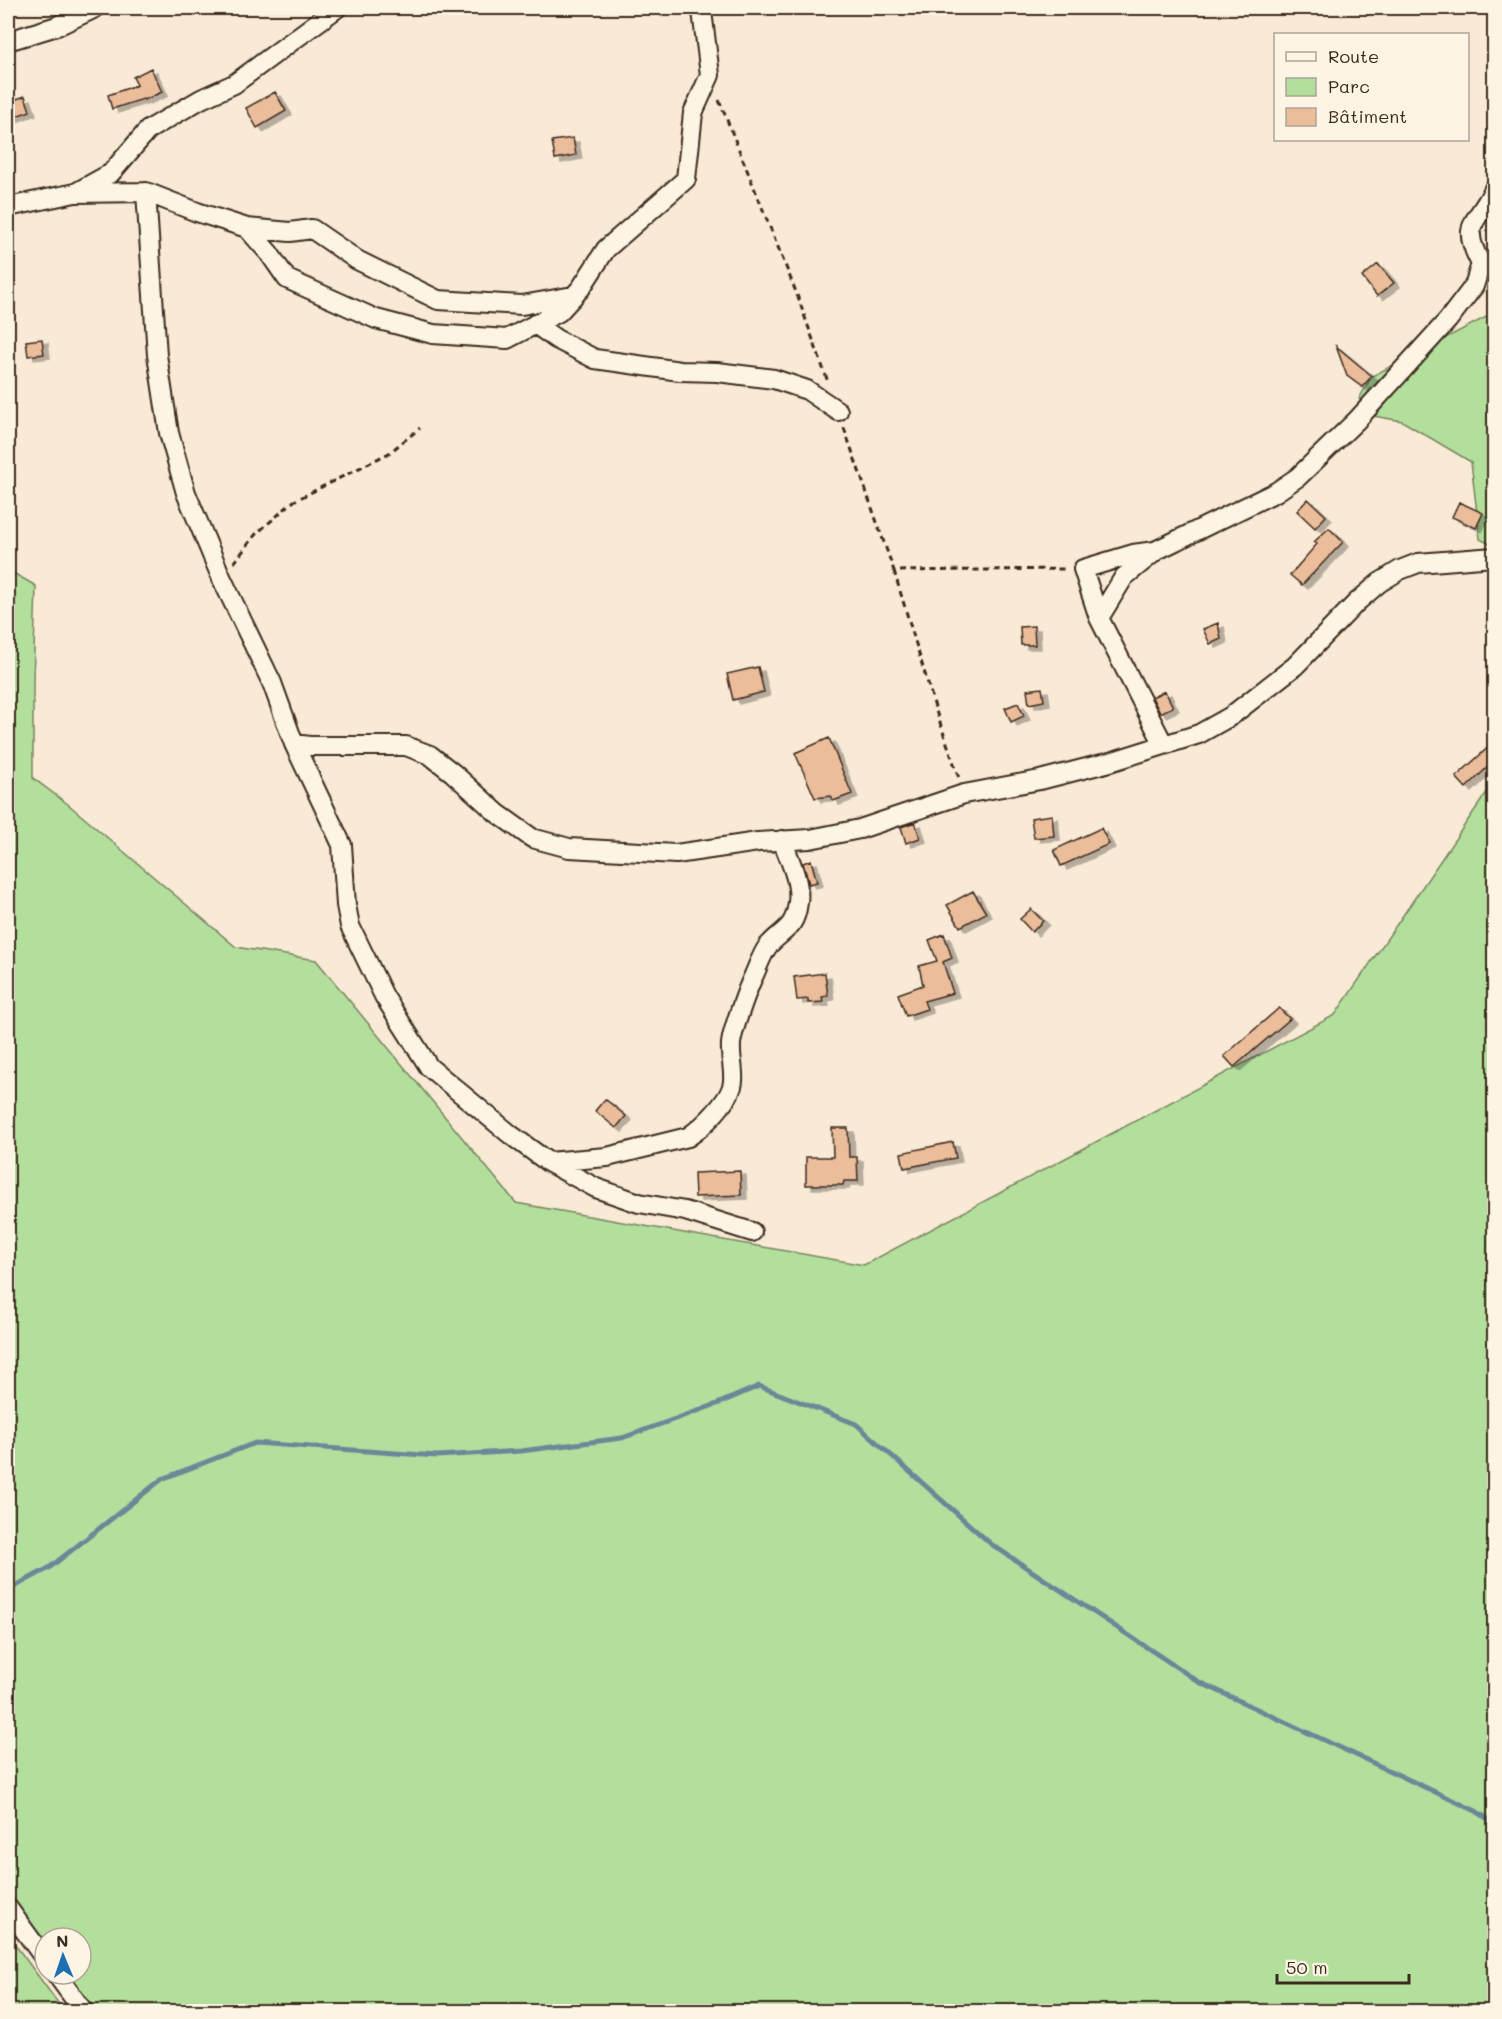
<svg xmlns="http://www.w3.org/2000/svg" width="1502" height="2019" font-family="Mali,sans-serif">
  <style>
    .green { fill: #b3df9d; stroke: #77845e; stroke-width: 1.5 }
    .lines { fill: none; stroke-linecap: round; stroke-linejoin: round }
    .stream { stroke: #6a8898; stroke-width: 5 }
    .building { fill: #ebbd9b; stroke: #3b2a1e; stroke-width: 1.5; filter: url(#shadow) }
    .minor-casing { stroke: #3b2a1e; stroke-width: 22 }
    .path { stroke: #3b2a1e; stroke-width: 3; stroke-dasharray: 6 4.5; stroke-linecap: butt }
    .minor { stroke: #fcf5e5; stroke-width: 18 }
  </style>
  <defs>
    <filter id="shadow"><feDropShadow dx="6" dy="4" stdDeviation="0" flood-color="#0004"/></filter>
  </defs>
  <rect width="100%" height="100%" fill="#f9ead6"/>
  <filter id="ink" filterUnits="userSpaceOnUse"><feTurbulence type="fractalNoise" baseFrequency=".0167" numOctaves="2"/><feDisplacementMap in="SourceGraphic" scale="12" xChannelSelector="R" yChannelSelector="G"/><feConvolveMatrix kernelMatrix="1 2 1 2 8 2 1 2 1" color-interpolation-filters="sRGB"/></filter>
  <g filter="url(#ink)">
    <path class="green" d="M 1494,313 L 1494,546 L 1480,539 L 1471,462 L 1402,421 L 1374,416 L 1359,399 L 1372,376 Z
      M 8,570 L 36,586 L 33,683 L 33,778 L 69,805 L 236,947 L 316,960 L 516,1203 L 864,1265 L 1335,1015 L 1494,782 L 1494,2011 L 94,2011 L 66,1974 L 81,1974 L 81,1938 L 45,1938 L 45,1945 L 8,1896 Z
      M 8,1935 L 64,2011 L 8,2011 Z"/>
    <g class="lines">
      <path class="stream" d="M 8,1590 L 49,1568 L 162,1479 L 255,1443 L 437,1456 L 521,1451 L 622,1438 L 717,1404 L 759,1386 L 856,1424 L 991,1544 L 1199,1682 L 1476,1811 L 1494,1823"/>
    </g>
    <path class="building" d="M 151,68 L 162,92 L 144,100 L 143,99 L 112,109 L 108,95 L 137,85 L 133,77 Z
      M 275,92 L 286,111 L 257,128 L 246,108 Z
      M 25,96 L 30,111 L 8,119 L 8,102 Z
      M 573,138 L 576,155 L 555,159 L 552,141 Z
      M 1378,264 L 1394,283 L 1377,296 L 1362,277 Z
      M 42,339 L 44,354 L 28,356 L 26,341 Z
      M 1336,346 L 1372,376 L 1362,387 L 1347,376 Z
      M 1308,499 L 1326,516 L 1315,528 L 1297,511 Z
      M 1459,502 L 1483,513 L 1476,528 L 1452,517 Z
      M 1329,528 L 1343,542 L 1302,585 L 1290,575 L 1317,544 L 1314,542 Z
      M 1218,623 L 1221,639 L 1210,644 L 1203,629 Z
      M 1034,626 L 1035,645 L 1021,645 L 1020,627 Z
      M 758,667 L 764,692 L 733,700 L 727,674 Z
      M 1042,688 L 1044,701 L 1029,704 L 1027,690 Z
      M 1165,691 L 1173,707 L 1160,713 L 1152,697 Z
      M 1018,703 L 1024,716 L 1011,722 L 1005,708 Z
      M 829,738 L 852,794 L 833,801 L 831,796 L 815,798 L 795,753 Z
      M 1494,742 L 1494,761 L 1466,788 L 1456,777 Z
      M 1052,815 L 1054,836 L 1034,838 L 1031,818 Z
      M 915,822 L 920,838 L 906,843 L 901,827 Z
      M 1101,828 L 1109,844 L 1061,866 L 1054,850 Z
      M 811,860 L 817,882 L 809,884 L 803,863 Z
      M 973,891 L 986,913 L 960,927 L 947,905 Z
      M 1031,909 L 1043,921 L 1032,932 L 1020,919 Z
      M 944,934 L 952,958 L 943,962 L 953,993 L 924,1001 L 927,1009 L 906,1016 L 898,994 L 923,985 L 919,966 L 937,961 L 929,940 Z
      M 825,973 L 828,996 L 822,997 L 823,1002 L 808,1003 L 808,999 L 797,1000 L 794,977 Z
      M 1279,1008 L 1290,1019 L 1234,1067 L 1224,1056 Z
      M 605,1099 L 626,1116 L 616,1128 L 595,1111 Z
      M 832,1128 L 848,1128 L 849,1157 L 857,1157 L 858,1181 L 844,1181 L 843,1185 L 806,1185 L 806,1157 L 833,1157 Z
      M 953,1142 L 956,1158 L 904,1168 L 901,1153 Z
      M 740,1171 L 741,1195 L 695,1197 L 694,1173 Z"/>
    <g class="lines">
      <defs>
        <path id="minor" d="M 8,41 L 57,26 L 95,8
          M 146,192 L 157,355 L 169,433 L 186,493 L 222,579 L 272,683 L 294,744 L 342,845 L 346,905 L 350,926 L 384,996 L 429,1067 L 511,1135 L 548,1162 L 596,1188 L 639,1203 L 685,1211 L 752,1232
          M 75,193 L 146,192 L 197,212 L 247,228 L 269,253 L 287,279 L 376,319 L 433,334 L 507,339 L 559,312 L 581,288 L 606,249 L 686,179 L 693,113 L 710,75 L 702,11 L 705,8
          M 8,207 L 75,193 L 111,173 L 148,130 L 201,99 L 234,84 L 337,8
          M 247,228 L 290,232 L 312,229 L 357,260 L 438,300 L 522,305 L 573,296
          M 535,324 L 556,339 L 595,359 L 680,371 L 717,372 L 774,379 L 807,390 L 838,411
          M 1155,551 L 1133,554 L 1083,569 L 1099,618 L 1164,745
          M 1099,618 L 1124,577 L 1157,550 L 1276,492 L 1298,477 L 1357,420 L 1448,320 L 1474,286 L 1481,264 C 1459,222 1477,225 1494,189
          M 294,744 L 310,746 L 406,746 L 430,755 L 453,773 L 497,813 L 532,838 L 569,848 L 676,854 L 758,842 L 810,839 L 860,829 L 964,794 L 1040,780 L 1110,762 L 1199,734 L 1231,716 L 1295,666 L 1357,602 L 1379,583 L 1400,570 L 1418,563 L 1494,557
          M 548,1162 L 607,1157 L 688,1137 C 703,1127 732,1099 733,1081 C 734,1069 730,1056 731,1044 C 732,1031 748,987 754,975 C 758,966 762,954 768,946 C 783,929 795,930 798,902 C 801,883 789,858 782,840
          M 8,1908 L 45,1959
          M 56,1974 L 84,2012"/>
      </defs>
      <use href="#minor" class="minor-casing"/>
      <path class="path" d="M 719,100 L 796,292 L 828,382
        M 844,428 L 894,571 L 1066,569
        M 234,563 L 256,534 L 294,501 L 389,453 L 420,428
        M 894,571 L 937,714 L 959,778"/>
      <use href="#minor" class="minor"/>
    </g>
  </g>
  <rect width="1502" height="2019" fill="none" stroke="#fcf5e5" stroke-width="30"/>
  <rect x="15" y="15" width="1472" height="1989" fill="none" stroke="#3b2a1e" stroke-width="2" filter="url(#ink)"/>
  <rect x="1274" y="33" width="195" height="108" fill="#fcf5e5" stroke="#afa495" stroke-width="1.5"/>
  <rect x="1286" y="52" width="30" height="9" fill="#fcf5e5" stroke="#afa495" stroke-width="1.5"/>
  <text x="1328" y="63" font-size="18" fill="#3b2a1e">Route</text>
  <rect x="1286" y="78" width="30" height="18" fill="#b3df9d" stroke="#afa495" stroke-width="1.5"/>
  <text x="1328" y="93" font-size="18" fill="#3b2a1e">Parc</text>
  <rect x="1286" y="108" width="30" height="18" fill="#ebbd9b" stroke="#afa495" stroke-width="1.5"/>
  <text x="1328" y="123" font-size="18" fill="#3b2a1e">Bâtiment</text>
  <g transform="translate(63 1956) rotate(358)"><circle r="28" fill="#fcf5e5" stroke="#afa495" stroke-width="1.5"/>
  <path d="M0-4.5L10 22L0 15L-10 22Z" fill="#1f6fb2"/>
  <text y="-9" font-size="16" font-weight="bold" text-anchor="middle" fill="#3b2a1e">N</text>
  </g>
  <path d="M1277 1974v9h132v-9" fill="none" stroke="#3b2a1e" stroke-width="3"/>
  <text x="1286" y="1974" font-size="18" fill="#3b2a1e" stroke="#fcf5e5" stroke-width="4.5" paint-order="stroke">50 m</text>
</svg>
